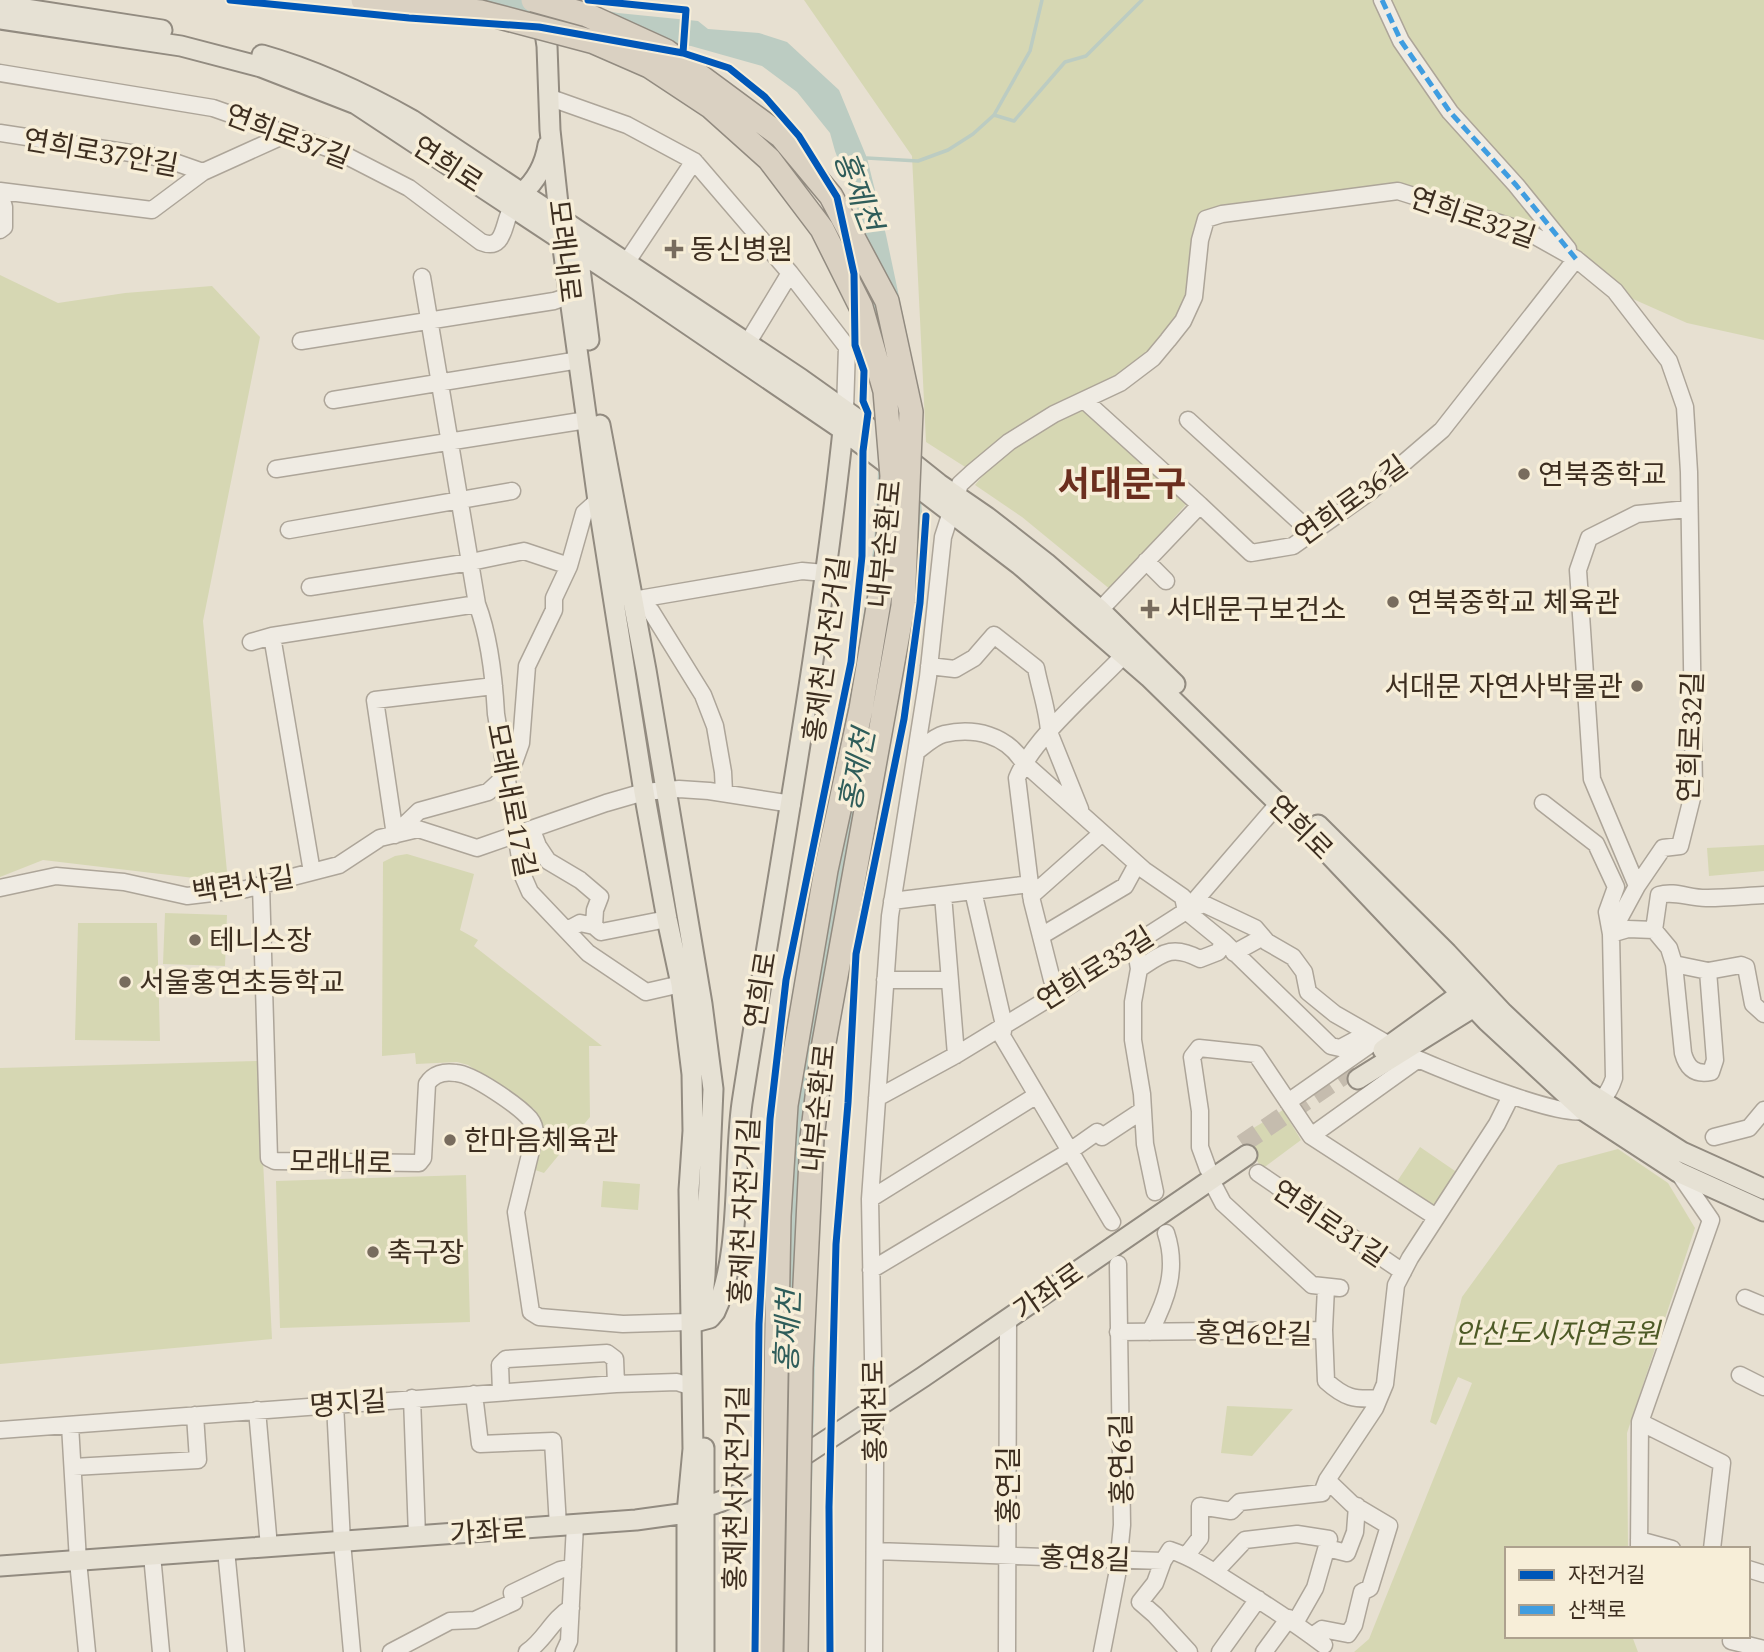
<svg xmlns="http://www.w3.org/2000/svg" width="1764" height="1652" font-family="Spectral,'Noto Sans KR',serif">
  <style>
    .green { fill: #d6d7b3 }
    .water { fill: #bcccc2 }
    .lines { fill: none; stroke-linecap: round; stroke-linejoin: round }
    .stream { stroke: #bcccc2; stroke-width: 3.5 }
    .major-tunnel { stroke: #c5bcae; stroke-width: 19; stroke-dasharray: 19 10; stroke-linecap: butt }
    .minor-casing { stroke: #ada599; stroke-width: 19 }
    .major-casing { stroke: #928b80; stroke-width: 23 }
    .minor { stroke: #efebe3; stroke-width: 16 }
    .major { stroke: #e6e1d4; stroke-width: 19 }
    .highway-bridge-casing { stroke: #928b80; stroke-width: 26; stroke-linecap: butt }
    .highway-bridge { stroke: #dad1c2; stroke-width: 23 }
    .quiet { stroke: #3f9de0; stroke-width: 5; stroke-dasharray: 10 5; stroke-linecap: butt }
    .cycleway-casing { stroke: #f7eed8; stroke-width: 11 }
    .cycleway { stroke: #0057b8; stroke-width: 7 }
    .poi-dot { fill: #786c5e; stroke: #f7eed8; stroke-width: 2.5 }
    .labels { text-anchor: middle; stroke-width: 7; stroke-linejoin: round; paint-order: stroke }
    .street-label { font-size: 28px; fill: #3d2e20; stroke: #f7eed8 }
    .poi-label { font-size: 28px; fill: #3d2e20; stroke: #f7eed8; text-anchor: start }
    .park-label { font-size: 28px; font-style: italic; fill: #4d5a26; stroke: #f7eed8 }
    .water-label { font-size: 30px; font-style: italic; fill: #2f5d5a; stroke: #f7eed8 }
    .district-label { font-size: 35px; font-weight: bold; fill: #6b2e1e; stroke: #f7eed8 }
  </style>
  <rect width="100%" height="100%" fill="#e7e0d1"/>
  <path class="green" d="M 804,0 L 1764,0 L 1764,340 L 1687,323 L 1615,291 L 1528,232 L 1398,191 L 1206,219 L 1194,297 L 1153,358 L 973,472 L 926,442 L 912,156 Z
    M 0,275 L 58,303 L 125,293 L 212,286 L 260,337 L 203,621 L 228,882 L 43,860 L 0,877 Z
    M 1088,408 L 1188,502 L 1111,590 L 1022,517 L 975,485 L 989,468 L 1058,416 Z
    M 1764,845 L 1764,871 L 1709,876 L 1707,848 Z
    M 407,854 L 474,874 L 460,930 L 478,940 L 474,946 L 602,1046 L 589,1046 L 590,1117 L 544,1173 L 532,1169 L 545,1138 L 534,1109 L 468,1065 L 457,1062 L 416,1064 L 415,1053 L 382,1056 L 383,862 L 395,856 Z
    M 165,913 L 227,915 L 225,966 L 163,964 Z
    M 78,923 L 157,923 L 160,1041 L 75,1040 Z
    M 258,1061 L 272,1339 L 0,1364 L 0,1068 Z
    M 1283,1110 L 1301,1140 L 1262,1169 L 1242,1135 Z
    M 1420,1147 L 1458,1173 L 1434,1209 L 1396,1183 Z
    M 1618,1149 L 1668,1183 L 1695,1228 L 1627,1433 L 1628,1549 L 1507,1549 L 1507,1636 L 1632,1636 L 1638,1652 L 1354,1652 L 1369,1639 L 1472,1383 L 1458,1377 L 1436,1425 L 1430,1422 L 1462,1297 L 1558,1165 Z
    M 466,1175 L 470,1322 L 280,1328 L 276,1181 Z
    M 603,1181 L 640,1184 L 638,1210 L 601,1207 Z
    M 1227,1406 L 1293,1409 L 1252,1456 L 1221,1453 Z"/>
  <path class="water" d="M 362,0 L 554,0 L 618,13 L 698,21 L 708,29 L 759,33 L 787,42 L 839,90 L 867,158 L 886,235 L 908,339 L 922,513 L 903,674 L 845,989 L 824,1131 L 818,1239 L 808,1652 L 760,1652 L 774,1161 L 792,994 L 856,665 L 874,544 L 878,473 L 872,370 L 873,334 L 864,227 L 835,151 L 830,133 L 797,92 L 762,66 L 691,46 Z"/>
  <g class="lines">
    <path class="stream" d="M 994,115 L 1014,121 L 1065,62 L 1086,56 L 1142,0
      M 867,158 L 918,161 L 948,150 L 973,134 L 994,115 L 1030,51 L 1042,0"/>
    <path class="major-tunnel" d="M 1242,1144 L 1356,1067"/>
    <defs>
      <path id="minor" d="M 1382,0 L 1401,41 L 1450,112 L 1516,185 L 1568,249
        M 0,73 L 213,108 L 287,134 L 339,152 L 409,188 L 481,242 C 503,251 503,228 509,214 C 511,208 516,203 519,198
        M 548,97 L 627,125 L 694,161 L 790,273 L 847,347 L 845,410
        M 0,133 L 163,158 L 203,172
        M 0,191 L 152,210 L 203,172 L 287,134
        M 0,194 L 4,207 L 4,227 L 0,230
        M 626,263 L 694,161
        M 422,277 L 477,604 C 490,638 494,678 496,714 L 523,876 L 530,892 L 588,953 L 646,992 L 681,984
        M 301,341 L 554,301 L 569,296
        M 747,344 L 790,273
        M 333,400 L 579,360
        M 1084,400 L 1200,505
        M 1188,420 L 1312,533
        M 276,469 L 587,420
        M 289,530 L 512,491
        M 1146,561 L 1166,581
        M 310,587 L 471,562 L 524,551 L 569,566
        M 633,600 L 651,611 L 703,695 L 715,726 L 723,772 L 724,792
        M 633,600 L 802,571 L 825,573
        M 1100,610 L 1200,505 L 1251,553 L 1293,546 L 1371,491 L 1442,430 L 1576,259
        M 272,636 L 312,872
        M 251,642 L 272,636 L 477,604
        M 929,666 L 955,669 L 974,658 L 994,635 L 1036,668 C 1040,689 1048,711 1049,732 L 1080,809
        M 916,752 C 924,746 935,736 944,734 C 975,727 1006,735 1023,762 L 1144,870 L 1183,897 L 1186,911
        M 1543,803 L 1596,844 L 1616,887 L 1607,912 L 1611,934 L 1628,929 L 1654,930 L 1659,895 C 1675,890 1691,899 1708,898 C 1727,898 1745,896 1764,895
        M 532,830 L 538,846 L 548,861 L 580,880 L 600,897 L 595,910 L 594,926
        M 396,833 L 419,811 L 488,792 L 511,771 L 521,743 L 527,666 L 554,610 L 554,598 L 569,566 L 584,513 L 604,495
        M 395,835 L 375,700 L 494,686
        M 261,885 L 269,1158 L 275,1161 L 419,1163 L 423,1158 L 427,1084 C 433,1074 444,1071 456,1073 C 473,1074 519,1106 530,1119 C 534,1124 535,1128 535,1134 L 516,1212 L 531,1312 L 539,1317 L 623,1324 L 689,1322
        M 1637,886 L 1592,779 L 1578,570 L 1589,538 L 1637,514 L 1688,509
        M 0,888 L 56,876 L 124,882 L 187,896 L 246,889 L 339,865 L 380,838 L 418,829 L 477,848 L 606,803 L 644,792 L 679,789 L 709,791 L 792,804
        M 973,891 L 1004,1025 L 1002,1036 L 1112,1222
        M 943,895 L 956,1055
        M 1031,896 L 1102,833
        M 892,901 L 1030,884
        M 1186,911 L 1204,904 L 1255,928 L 1267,942 L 1293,957 L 1304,972 L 1308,992 L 1335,1014 L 1391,1046
        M 1186,911 L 1224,942 L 1331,1046 L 1340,1048 L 1368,1033
        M 567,930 L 580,923 L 594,926 L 601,932 L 667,919
        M 1654,930 L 1669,948 L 1674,964 L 1683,1053 C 1687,1068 1695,1075 1711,1072 L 1715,1060 L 1708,971 L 1674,964
        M 1041,936 L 1125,886 L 1137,864
        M 1135,944 L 1139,969 L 1133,1002 L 1133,1040 L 1142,1094 L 1145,1144 L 1155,1192
        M 1234,953 L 1263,937
        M 1139,969 C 1163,953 1172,944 1200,959 L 1218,952 L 1224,942
        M 1708,971 L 1741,965 L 1746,967 L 1753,1004 L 1764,1014
        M 885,980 L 950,980
        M 1061,991 L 1052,980 L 1032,901 L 1017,778 C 1033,738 1093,688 1124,655
        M 877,1098 L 956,1055 L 1061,991 L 1186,911 L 1278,804
        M 1288,1102 L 1378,1039
        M 1311,1136 L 1417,1060
        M 1714,1137 L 1749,1128 L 1764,1110
        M 1208,1169 L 1200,1147 L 1200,1111 L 1192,1057 L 1199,1048 L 1256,1054 L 1311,1136 L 1436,1217
        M 1258,1173 L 1403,1272
        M 1211,1180 L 1223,1203 L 1312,1285 L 1340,1288
        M 870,1199 L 1037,1095
        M 871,1270 L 1070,1151 L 1097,1132 L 1102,1137 L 1143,1110
        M 1326,1287 L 1324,1330 L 1326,1381 C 1345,1398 1354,1400 1379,1398
        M 1745,1298 L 1764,1306
        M 1118,1332 L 1324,1330
        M 1150,1332 C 1167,1299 1178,1269 1166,1233
        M 1740,1375 L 1764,1387
        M 501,1392 L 500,1365 L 506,1359 L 607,1353 L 615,1359 L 616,1384
        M 474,1394 L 480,1444 L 553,1441 L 558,1526
        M 412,1398 L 417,1536
        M 335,1404 L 342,1542 L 352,1652
        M 257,1410 L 269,1547
        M 1640,1422 L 1722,1463 L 1712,1549
        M 70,1425 L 78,1561 L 87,1652
        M 0,1430 L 616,1384 L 677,1382 L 692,1387
        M 73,1467 L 198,1460 L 195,1415
        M 1639,1540 L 1672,1549
        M 1327,1548 L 1347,1553 L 1355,1532 L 1357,1506
        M 1639,1549 L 1640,1422 L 1711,1220 L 1678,1172
        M 226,1550 L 236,1652
        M 875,1551 L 1163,1561
        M 152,1555 L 161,1652
        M 1186,1556 L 1200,1538 L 1200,1506 L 1231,1511 L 1240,1502 L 1322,1493 L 1327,1480 L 1375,1408 L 1385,1384 L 1396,1285 L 1410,1258 L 1497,1124 L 1511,1096
        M 1748,1569 L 1764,1574
        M 1215,1572 L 1245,1540 L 1297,1534 L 1329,1539 L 1315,1588 L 1295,1623
        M 1312,1636 L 1322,1629 L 1348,1634 L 1354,1625 L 1362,1592 L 1370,1588 L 1389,1526 L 1352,1504 L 1327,1480
        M 1732,1636 L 1731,1641 L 1764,1649
        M 391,1652 L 450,1621 L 475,1620 L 514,1602 L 512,1593 L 560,1570 L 573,1567
        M 527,1652 C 545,1640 552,1619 571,1608
        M 564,1652 L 569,1641 L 575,1525
        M 874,1652 L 875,1462 L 870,1199 L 890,916 L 928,677 L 943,537 L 960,484 L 973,472 L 1009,442 L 1054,414 L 1120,383 L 1153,358 L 1168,340 L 1183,321 L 1194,297 L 1200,240 L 1206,219 L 1222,214 L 1398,191 L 1528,232 L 1576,259 L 1615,291 L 1669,361 L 1685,407 L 1689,472 L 1694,790 L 1680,846 L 1663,848 L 1637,886 L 1611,934 L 1614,1078 C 1609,1094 1599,1106 1582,1111 C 1557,1117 1430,1066 1403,1052
        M 1007,1652 L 1008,1319
        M 1102,1652 L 1117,1575 L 1122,1525 L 1118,1264
        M 1189,1652 L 1155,1615 L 1140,1602 L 1155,1583 L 1163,1561 L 1170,1550 C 1194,1558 1216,1573 1238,1587 C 1267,1605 1296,1624 1324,1645
        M 1220,1652 L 1258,1599
        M 1264,1652 L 1289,1618"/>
      <path id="major" d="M 540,0 L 547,46 L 550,130 L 562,241 L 598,501 L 644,792 L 667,919 L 681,984 L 692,1074 L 693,1131 L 689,1190 L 693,1449 L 687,1513 L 687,1652
        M 0,5 L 162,30
        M 0,19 L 181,46 L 261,67 L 356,104 L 639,291 L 843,430 L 1020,565 L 1149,677 L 1308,832 L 1487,1021 L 1583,1110 L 1678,1172 L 1764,1211
        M 262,55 C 315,70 364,93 412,120 L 801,379 L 860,421 L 939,484 L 987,517 L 1046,563 L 1100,610 L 1175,684
        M 522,193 C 537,180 545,164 548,145
        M 577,245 L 589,340
        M 600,425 L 646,670 L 702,1004 L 713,1089 L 705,1275 L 701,1320
        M 1318,825 L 1447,953 L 1503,1013 L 1586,1091 L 1682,1152 L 1764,1189
        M 1383,1050 L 1472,986
        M 1358,1079 L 1485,1000
        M 695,1322 L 710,1318 L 715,1312 C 742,1255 733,1167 742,1103 C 777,876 820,650 844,421
        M 704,1448 L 704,1652
        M 0,1566 L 636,1520 L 687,1513 L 722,1501 L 743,1492 L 795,1461 L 923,1377 L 1247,1155"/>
    </defs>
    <use href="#minor" class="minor-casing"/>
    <use href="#major" class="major-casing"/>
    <use href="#minor" class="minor"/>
    <use href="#major" class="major"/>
    <defs>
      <path id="highway-bridge" d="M 363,0 L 481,12 L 594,42 L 649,66 L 711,107 L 769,159 L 822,229 L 861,307 L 885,391 L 892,476 L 887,554 L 861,709 L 826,870 L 786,1105 L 779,1216 L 771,1652
        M 533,0 L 587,15 L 666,51 L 781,136 L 831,196 L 887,301 L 911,412 L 903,606 L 823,1048 L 812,1138 L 801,1368 L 796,1652"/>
    </defs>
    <use href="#highway-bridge" class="highway-bridge-casing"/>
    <use href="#highway-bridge" class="highway-bridge"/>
    <path class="quiet" d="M 1382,0 L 1401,41 L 1450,112 L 1516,185 L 1576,259"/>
    <defs>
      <path id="cycleway" d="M 230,0 L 409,18 L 539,27 L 683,53 L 729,68 L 765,97 L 799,136 L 837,197 L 854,274 L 855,345 L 864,371 L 863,401 L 868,413 L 863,451 L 862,556 L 851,662 L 786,980 L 770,1119 L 759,1324 L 755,1652
        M 588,0 L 686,10 L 683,53
        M 830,1652 L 829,1507 L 836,1244 L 848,1103 L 856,954 L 904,719 L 920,603 L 926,516"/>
    </defs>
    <use href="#cycleway" class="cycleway-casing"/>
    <use href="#cycleway" class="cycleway"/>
  </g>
  <g class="poi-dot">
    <path d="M670.5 238.5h7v7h7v7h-7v7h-7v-7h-7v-7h7z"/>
    <circle cx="1524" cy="474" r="7"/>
    <circle cx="1393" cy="602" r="7"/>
    <path d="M1146.5 598.5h7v7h7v7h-7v7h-7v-7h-7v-7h7z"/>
    <circle cx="1637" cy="686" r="7"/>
    <circle cx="195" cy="940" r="7"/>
    <circle cx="125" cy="982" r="7"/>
    <circle cx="450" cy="1140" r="7"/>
    <circle cx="373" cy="1252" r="7"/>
  </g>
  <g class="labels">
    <g class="street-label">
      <text transform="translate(288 136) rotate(21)" y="10">연희로37길</text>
      <text transform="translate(101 152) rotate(10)" y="10">연희로37안길</text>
      <text transform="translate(448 164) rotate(33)" y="10">연희로</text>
      <text transform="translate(1473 217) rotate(19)" y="10">연희로32길</text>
      <text transform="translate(565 251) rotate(83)" y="10">모래내로</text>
      <text transform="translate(1351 500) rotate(-36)" y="10">연희로36길</text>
      <text transform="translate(884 544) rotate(-84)" y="10">내부순환로</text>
      <text transform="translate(826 649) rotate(-82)" y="10">홍제천 자전거길</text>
      <text transform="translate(1690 737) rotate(-88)" y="10">연희로32길</text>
      <text transform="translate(512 800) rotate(79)" y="10">모래내로17길</text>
      <text transform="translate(1301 827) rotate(45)" y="10">연희로</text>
      <text transform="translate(243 884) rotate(-9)" y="10">백련사길</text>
      <text transform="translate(1095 968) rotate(-32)" y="10">연희로33길</text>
      <text transform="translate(760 990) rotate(-81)" y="10">연희로</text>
      <text transform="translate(818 1108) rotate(-84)" y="10">내부순환로</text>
      <text transform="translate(341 1162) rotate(1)" y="10">모래내로</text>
      <text transform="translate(744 1211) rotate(-87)" y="10">홍제천 자전거길</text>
      <text transform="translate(1330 1223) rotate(34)" y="10">연희로31길</text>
      <text transform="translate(1048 1291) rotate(-35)" y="10">가좌로</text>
      <text transform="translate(1254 1333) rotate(1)" y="10">홍연6안길</text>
      <text transform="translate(348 1403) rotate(-4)" y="10">명지길</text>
      <text transform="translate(874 1411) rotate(-91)" y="10">홍제천로</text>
      <text transform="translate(1121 1459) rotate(-91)" y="10">홍연6길</text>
      <text transform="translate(1008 1485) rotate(-90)" y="10">홍연길</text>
      <text transform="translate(736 1488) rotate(-89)" y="10">홍제천서자전거길</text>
      <text transform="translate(488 1531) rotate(-4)" y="10">가좌로</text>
      <text transform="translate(1085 1558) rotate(2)" y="10">홍연8길</text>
    </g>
    <g class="poi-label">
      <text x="690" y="259">동신병원</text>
      <text x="1538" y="484">연북중학교</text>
      <text x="1407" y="612">연북중학교 체육관</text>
      <text x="1166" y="619">서대문구보건소</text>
      <text x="1623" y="696" text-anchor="end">서대문 자연사박물관</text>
      <text x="209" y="950">테니스장</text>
      <text x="139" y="992">서울홍연초등학교</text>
      <text x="464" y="1150">한마음체육관</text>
      <text x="387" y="1262">축구장</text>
    </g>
    <g class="park-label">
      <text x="1557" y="1343">안산도시자연공원</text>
    </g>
    <g class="water-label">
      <text transform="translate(858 191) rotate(69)" y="10">홍제천</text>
      <text transform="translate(857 770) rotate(-79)" y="10">홍제천</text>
      <text transform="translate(788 1331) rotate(-88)" y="10">홍제천</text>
    </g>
    <g class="district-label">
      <text x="1122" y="496">서대문구</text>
    </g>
  </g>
  <rect x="1505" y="1547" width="245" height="91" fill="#f7eed8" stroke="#ada18e" stroke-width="2"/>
  <rect x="1519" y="1570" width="35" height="10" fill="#0057b8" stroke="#ada18e" stroke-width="2"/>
  <text x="1568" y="1582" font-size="21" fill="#3d2e20">자전거길</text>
  <rect x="1519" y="1605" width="35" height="10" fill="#3f9de0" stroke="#ada18e" stroke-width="2"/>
  <text x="1568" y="1617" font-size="21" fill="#3d2e20">산책로</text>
</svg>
